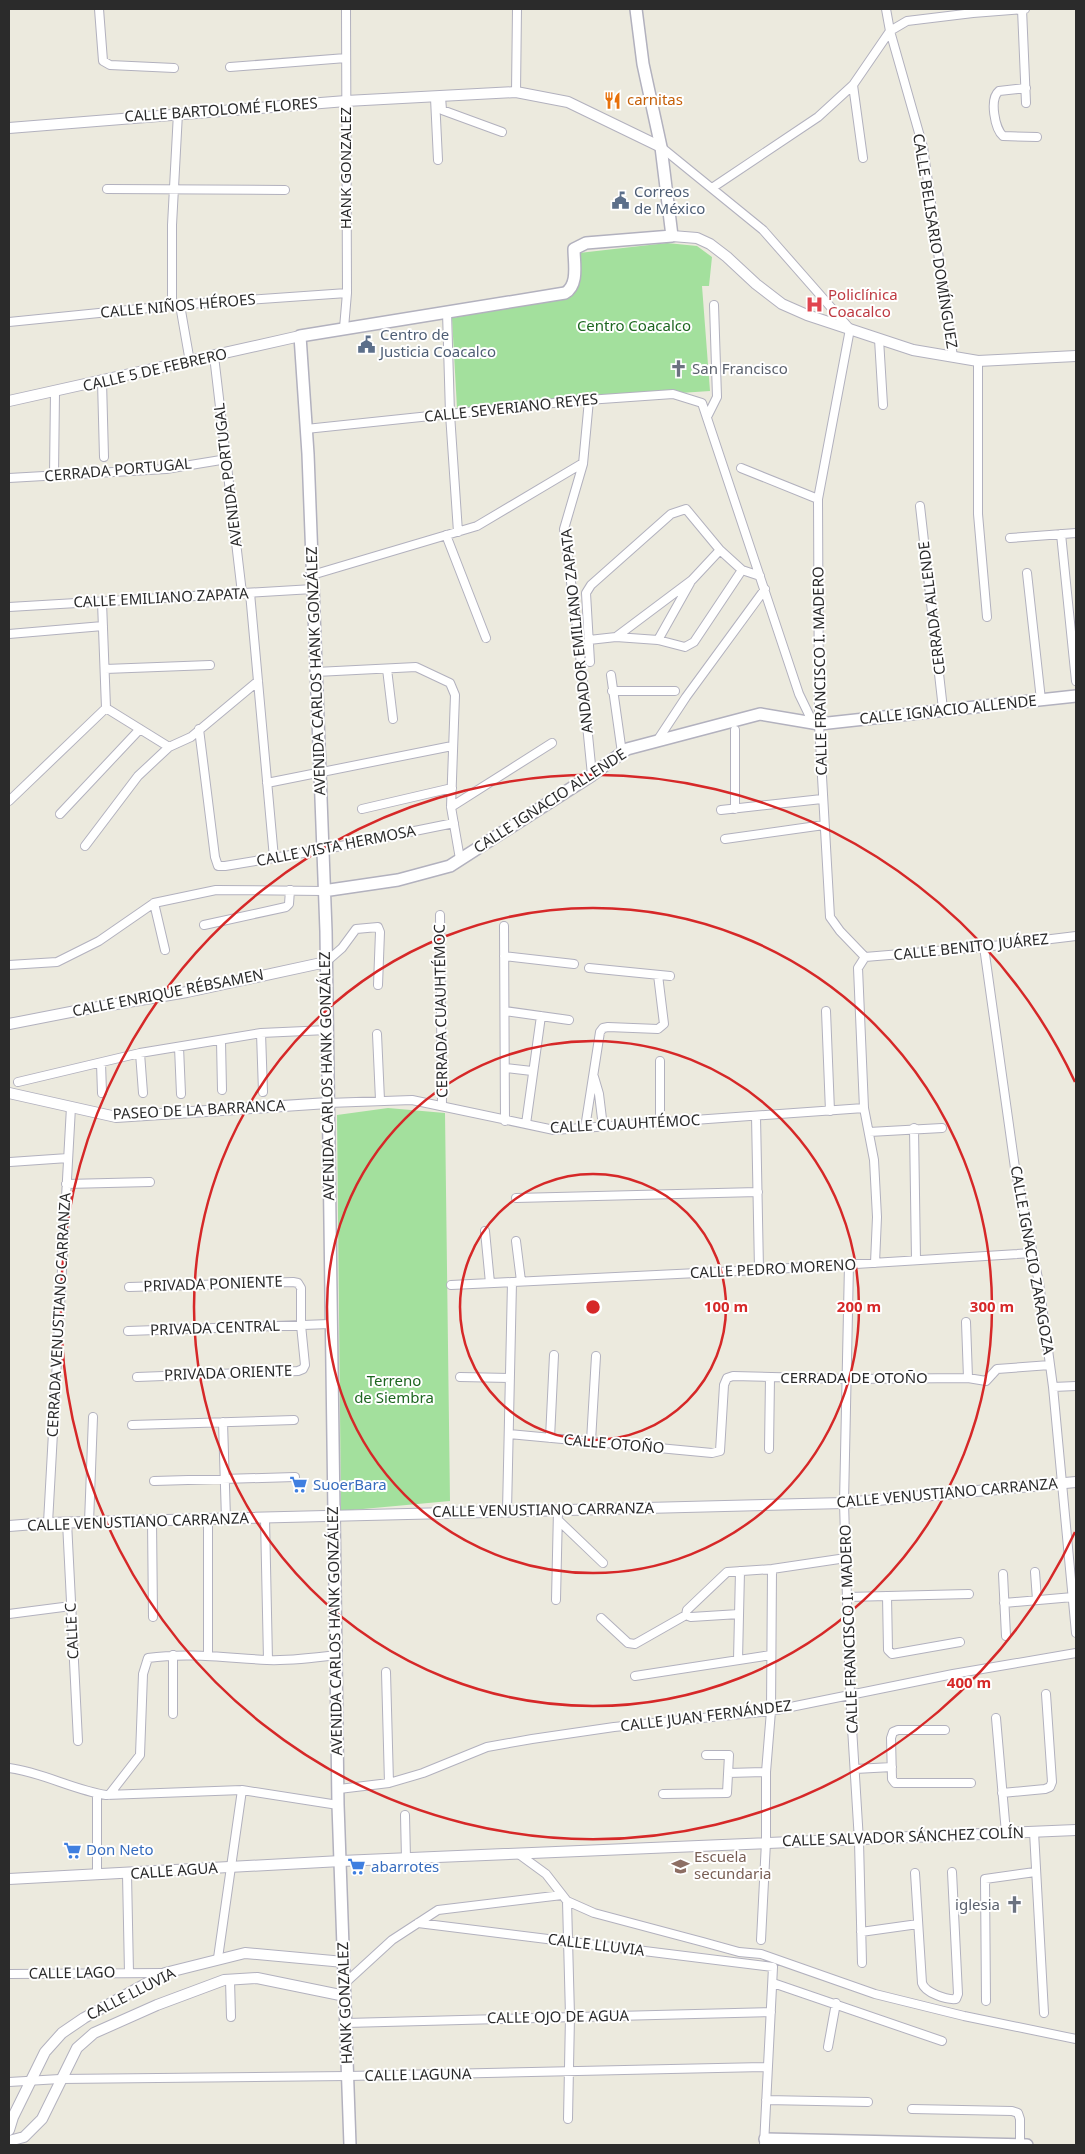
<svg xmlns="http://www.w3.org/2000/svg" width="1085" height="2154" font-family="'Noto Sans',sans-serif">
  <style>
    .green { fill: #a3e09d }
    .lines { fill: none; stroke-linecap: round; stroke-linejoin: round }
    .minor-casing { stroke: #b2b1be; stroke-width: 10 }
    .tertiary-casing { stroke: #b2b1be; stroke-width: 12 }
    .secondary-casing { stroke: #b2b1be; stroke-width: 14 }
    .minor { stroke: #fff; stroke-width: 8 }
    .tertiary { stroke: #fff; stroke-width: 10 }
    .secondary { stroke: #fff; stroke-width: 11 }
    .ring { fill: none; stroke: #d62828; stroke-width: 2.5 }
    .labels { text-anchor: middle; stroke-width: 4; stroke-linejoin: round; paint-order: stroke }
    .food-label { font-size: 15px; fill: #c56008; stroke: #fff; text-anchor: start }
    .street-label { font-size: 15px; fill: #2b2b2b; stroke: #fff }
    .service-label { font-size: 15px; fill: #4e5e75; stroke: #fff; text-anchor: start }
    .health-label { font-size: 15px; fill: #be3a42; stroke: #fff; text-anchor: start }
    .park-label { font-size: 15px; fill: #1d6620; stroke: #fff }
    .worship-label { font-size: 15px; fill: #5b616d; stroke: #fff; text-anchor: start }
    .shop-label { font-size: 15px; fill: #366cbe; stroke: #fff; text-anchor: start }
    .education-label { font-size: 15px; fill: #785e54; stroke: #fff; text-anchor: start }
    .centre { fill: #d62828; stroke: #fff; stroke-width: 2.5 }
    .ring-label { font-size: 15px; text-anchor: middle; font-weight: bold; fill: #d62828; stroke: #fff; stroke-width: 4; stroke-linejoin: round; paint-order: stroke }
  </style>
  <rect width="100%" height="100%" fill="#eceade"/>
  <path class="green" d="M 667,243 L 697,246 L 712,257 L 709,286 L 702,286 L 710,391 L 457,408 L 452,318 L 571,296 L 578,280 L 579,253 Z
    M 388,1108 L 445,1113 L 450,1501 L 341,1511 L 337,1115 Z"/>
  <g class="lines">
    <defs>
      <path id="minor" d="M 99,9 L 103,61 L 110,65 L 174,68
        M 886,9 L 890,31 L 923,147 L 953,357
        M 1022,9 L 1026,103
        M 230,67 L 346,58
        M 853,85 L 863,158
        M 1026,88 L 999,91 C 989,99 995,129 1003,136 L 1037,137
        M 516,92 L 517,9
        M 441,97 L 442,110 L 502,132
        M 435,98 L 438,160
        M 661,147 L 763,230 L 850,329 L 818,499 L 819,724 L 830,917 L 840,931 L 865,957
        M 712,188 L 818,117 L 853,85 L 890,31 L 907,21 L 973,13 L 1025,9
        M 107,189 L 285,190
        M 180,305 L 190,362
        M 172,306 L 172,225 L 178,113
        M 447,312 L 450,414 L 458,532
        M 9,322 L 189,304 L 347,293
        M 344,328 L 347,293 L 346,9
        M 879,339 L 883,405
        M 214,356 L 242,593
        M 978,361 L 978,514 L 987,617
        M 102,381 L 104,457
        M 589,400 L 583,464 L 564,529 L 578,635 L 592,775
        M 708,415 L 717,397 L 714,305
        M 306,429 L 573,401 L 673,394 L 702,403 L 799,694 L 813,723
        M 741,468 L 818,499
        M 54,475 L 55,392
        M 9,478 L 166,469 L 227,459
        M 920,506 L 943,709
        M 1061,534 L 1076,681
        M 446,535 L 486,638
        M 1010,538 L 1076,533
        M 1027,573 L 1041,700
        M 312,575 L 477,526 L 583,463
        M 250,593 L 274,858
        M 102,602 L 106,708
        M 9,607 L 313,589
        M 9,634 L 103,626
        M 616,637 L 658,640 L 685,647 L 694,642 L 742,570
        M 589,640 L 616,637 L 692,580 L 720,550
        M 658,640 L 690,583
        M 590,662 L 586,593 L 591,585 L 671,514 L 686,509 L 720,550 L 742,570 L 760,576
        M 105,669 L 210,665
        M 387,669 L 393,719
        M 316,672 L 416,667 L 450,683 L 455,695 L 451,807 L 460,859
        M 611,675 L 622,753
        M 612,691 L 675,691
        M 106,708 L 169,747
        M 199,729 L 215,857 L 218,866 L 225,866 L 321,850 L 454,823
        M 657,741 L 686,697 L 765,589
        M 267,783 L 452,746
        M 9,801 L 106,708
        M 451,807 L 552,743
        M 362,809 L 452,788
        M 735,809 L 735,730
        M 721,810 L 822,799
        M 60,814 L 140,729
        M 725,839 L 824,825
        M 85,846 L 138,776 L 169,747 L 191,737 L 258,681
        M 154,903 L 165,950
        M 440,915 L 442,1106
        M 204,925 L 286,907 L 289,904 L 290,890
        M 504,926 L 505,1121
        M 984,947 L 1015,1168 L 1039,1283 L 1053,1387 L 1076,1633
        M 504,956 L 574,964
        M 865,957 L 858,968 L 864,1108 L 874,1160 L 877,1217 L 875,1263
        M 865,957 L 984,947 L 1076,936
        M 326,962 L 342,948 L 356,929 L 378,927 L 380,932 L 378,985
        M 9,965 L 57,962 L 99,941 L 154,903 L 216,890 L 323,891
        M 589,968 L 670,976
        M 505,1011 L 569,1020
        M 826,1011 L 830,1111
        M 261,1033 L 263,1092
        M 377,1034 L 380,1100
        M 221,1041 L 222,1090
        M 179,1047 L 181,1094
        M 140,1053 L 143,1093
        M 660,1061 L 660,1123
        M 101,1063 L 102,1093
        M 505,1068 L 532,1071
        M 594,1077 L 599,1094 L 603,1127
        M 18,1082 L 140,1053 L 261,1033 L 327,1030
        M 328,1103 L 412,1100 L 554,1130 L 864,1108
        M 756,1116 L 759,1270
        M 526,1124 L 541,1016
        M 585,1128 L 600,1032 L 603,1028 L 608,1027 L 658,1029 L 664,1024 L 658,975
        M 914,1128 L 916,1260
        M 869,1132 L 942,1128
        M 10,1162 L 68,1158
        M 66,1184 L 150,1182
        M 516,1198 L 758,1192
        M 485,1231 L 490,1283
        M 516,1241 L 521,1281
        M 849,1264 L 844,1503 L 850,1695 L 859,1841 L 862,1963
        M 451,1285 L 759,1270 L 1033,1253
        M 129,1287 L 293,1282 L 298,1283 L 301,1288 L 301,1325 L 305,1365 L 303,1369 L 298,1371 L 137,1377
        M 966,1322 L 968,1378
        M 128,1331 L 330,1324
        M 460,1377 L 510,1378
        M 1053,1387 L 1076,1386
        M 223,1422 L 226,1519
        M 132,1425 L 294,1420
        M 509,1434 L 712,1453 L 720,1451 L 724,1385 L 727,1378 L 733,1376 L 847,1379 L 968,1378 L 986,1381 L 997,1369 L 1050,1365
        M 550,1438 L 554,1355
        M 591,1441 L 596,1356
        M 769,1449 L 770,1377
        M 154,1481 L 295,1477
        M 507,1511 L 512,1282
        M 265,1518 L 268,1660
        M 208,1519 L 208,1656
        M 152,1520 L 153,1617
        M 558,1520 L 603,1563
        M 67,1522 L 78,1741
        M 89,1522 L 93,1417
        M 48,1523 L 71,1107
        M 1035,1572 L 1037,1600
        M 1003,1574 L 1006,1636
        M 887,1596 L 888,1650 L 892,1654 L 960,1642
        M 847,1597 L 969,1594
        M 556,1600 L 558,1510
        M 1004,1603 L 1073,1597
        M 9,1614 L 71,1606
        M 686,1615 L 687,1610 L 727,1572 L 772,1569 L 846,1558
        M 601,1618 L 628,1643 L 635,1644 L 686,1615 L 691,1617 L 739,1614
        M 173,1655 L 173,1714
        M 738,1660 L 740,1571
        M 386,1672 L 389,1783
        M 635,1676 L 771,1655
        M 996,1718 L 1006,1833
        M 945,1730 L 898,1730 L 893,1732 L 891,1738 L 892,1779 L 895,1783 L 971,1783
        M 9,1768 C 42,1772 73,1790 106,1795 L 242,1790 L 338,1805
        M 855,1769 L 892,1767
        M 728,1773 L 766,1772
        M 339,1789 L 389,1783 L 423,1773 L 487,1747 L 532,1739 L 614,1727 L 771,1711 L 953,1674 L 1076,1653
        M 1002,1793 L 1045,1789 L 1050,1787 L 1052,1782 L 1046,1694
        M 97,1794 L 97,1875
        M 663,1794 L 727,1793 L 729,1755 L 706,1755
        M 109,1795 L 140,1755 L 143,1674 L 148,1658 C 188,1652 227,1658 267,1660 C 290,1661 313,1658 336,1655
        M 405,1815 L 406,1859
        M 1034,1832 L 1044,2013
        M 520,1855 L 546,1874 L 567,1901 L 570,2016 L 568,2119
        M 915,1873 L 922,1983 C 925,1993 947,2000 956,1999 L 958,1994 L 952,1872
        M 127,1874 L 129,1973
        M 567,1901 L 594,1913 L 703,1942 L 739,1952 L 761,1954 L 875,1994 L 964,2016 L 1076,2039
        M 418,1923 L 773,1967 L 764,2145
        M 861,1932 L 918,1924
        M 761,1940 L 766,1842 L 766,1772 L 771,1711 L 772,1569
        M 218,1958 L 242,1790
        M 9,1974 L 163,1973
        M 230,1980 L 231,2017
        M 773,1983 L 942,2041
        M 344,1984 L 392,1940 L 438,1910 L 562,1895
        M 986,2001 L 985,1879 L 1035,1872
        M 346,2023 L 771,2012
        M 828,2047 L 836,2003
        M 9,2082 L 60,2079 L 348,2076 L 768,2067
        M 766,2100 L 868,2102
        M 912,2109 L 1012,2111 L 1018,2113 L 1020,2119 L 1020,2145"/>
      <path id="tertiary" d="M 9,128 L 346,101 L 516,92 L 568,102 L 661,147
        M 672,236 L 697,238 L 710,244 L 727,257 L 756,284 L 782,304 L 807,315 L 913,350 L 978,361 L 1076,356
        M 9,401 L 300,336
        M 9,1024 L 81,1010 L 187,992 L 326,962
        M 9,1093 L 116,1117 L 328,1103
        M 9,1526 L 48,1523 L 844,1503 L 1076,1482
        M 9,1879 C 120,1874 230,1866 341,1861 C 586,1851 831,1841 1076,1830
        M 9,2130 L 13,2117 L 45,2052 L 62,2033 L 84,2018 L 165,1973 L 245,1953 L 344,1962
        M 9,2141 L 24,2137 L 42,2119 L 77,2048 L 94,2033 L 157,2005 L 224,1980 L 257,1978 L 345,1996"/>
      <path id="secondary" d="M 323,891 L 398,880 L 450,866 L 592,775 L 627,749 L 760,714 L 819,724 L 1076,696
        M 765,2139 L 1027,2145
        M 350,2145 L 338,1805 L 326,931 L 308,454 L 300,336 L 565,293 C 579,285 574,263 574,249 L 586,243 L 672,236 L 661,147 L 643,64 L 636,9"/>
    </defs>
    <use href="#minor" class="minor-casing"/>
    <use href="#tertiary" class="tertiary-casing"/>
    <use href="#secondary" class="secondary-casing"/>
    <use href="#minor" class="minor"/>
    <use href="#tertiary" class="tertiary"/>
    <use href="#secondary" class="secondary"/>
  </g>
  <g class="ring">
    <circle cx="593" cy="1307" r="133"/>
    <circle cx="593" cy="1307" r="266"/>
    <circle cx="593" cy="1307" r="399"/>
    <path d="M1075 1532A532 532 0 1 1 1075 1082"/>
  </g>
  <defs>
    <symbol id="restaurant-bare" viewBox="-9 -9 18 18"><path d="M-5-6h1v4h1v-4h1v4h1v-4h1v5L-1.5 .5V6h-2V.5L-5-1ZM5-6V6H3V1.5H1.5Q1.5-4 5-6Z" fill="#e8710a" stroke="#fff" stroke-width="2.5" paint-order="stroke"/></symbol>
    <symbol id="civic-bare" viewBox="-9 -9 18 18"><path d="M-.6-6.5H3V-4.5H.6V-3L4-1V1h2V6H-6V1h2V-1L-.6-3ZM-1.2 2.5V6h2.4V2.5Z" fill="#5c6f8a" stroke="#fff" stroke-width="2.5" paint-order="stroke"/></symbol>
    <symbol id="hospital-bare" viewBox="-9 -9 18 18"><path d="M-5-5h3v3.5h4V-5h3V5h-3V1.5h-4V5h-3Z" fill="#e0444e" stroke="#fff" stroke-width="2.5" paint-order="stroke"/></symbol>
    <symbol id="church-bare" viewBox="-9 -9 18 18"><path d="M-1.2-6h2.4v3.5h3.3v2.4h-3.3V6h-2.4V-.1h-3.3v-2.4h3.3Z" fill="#6b7280" stroke="#fff" stroke-width="2.5" paint-order="stroke"/></symbol>
    <symbol id="supermarket-bare" viewBox="-9 -9 18 18"><path d="M-6-5.5h2.5l.6 2H6L4.5 2H-2.5L-4.4-4H-6ZM-1.5 3.2a1.3 1.3 0 1 0 .1 0ZM3 3.2a1.3 1.3 0 1 0 .1 0Z" fill="#3f7fe0" stroke="#fff" stroke-width="2.5" paint-order="stroke"/></symbol>
    <symbol id="school-bare" viewBox="-9 -9 18 18"><path d="M0-5L7-2L0 1L-7-2ZM-4 1L0 2.5L4 1V4Q0 6-4 4Z" fill="#8d6e63" stroke="#fff" stroke-width="2.5" paint-order="stroke"/></symbol>
  </defs>
  <g fill-rule="evenodd">
    <use href="#restaurant-bare" x="600" y="88" width="25" height="25"/>
    <use href="#civic-bare" x="608" y="188" width="25" height="25"/>
    <use href="#hospital-bare" x="802" y="292" width="25" height="25"/>
    <use href="#civic-bare" x="354" y="332" width="25" height="25"/>
    <use href="#church-bare" x="666" y="356" width="25" height="25"/>
    <use href="#supermarket-bare" x="286" y="1472" width="25" height="25"/>
    <use href="#supermarket-bare" x="60" y="1838" width="25" height="25"/>
    <use href="#school-bare" x="668" y="1854" width="25" height="25"/>
    <use href="#supermarket-bare" x="344" y="1854" width="25" height="25"/>
    <use href="#church-bare" x="1002" y="1892" width="25" height="25"/>
  </g>
  <g class="labels">
    <g class="food-label">
      <text x="627" y="105">carnitas</text>
    </g>
    <g class="street-label">
      <text transform="translate(221 110) rotate(-4)" y="5">CALLE BARTOLOMÉ FLORES</text>
      <text transform="translate(346 168) rotate(-90)" y="5">HANK GONZALEZ</text>
      <text transform="translate(935 241) rotate(81)" y="5">CALLE BELISARIO DOMÍNGUEZ</text>
      <text transform="translate(178 306) rotate(-5)" y="5">CALLE NIÑOS HÉROES</text>
      <text transform="translate(155 370) rotate(-13)" y="5">CALLE 5 DE FEBRERO</text>
      <text transform="translate(511 408) rotate(-6)" y="5">CALLE SEVERIANO REYES</text>
      <text transform="translate(118 470) rotate(-5)" y="5">CERRADA PORTUGAL</text>
      <text transform="translate(228 475) rotate(-97)" y="5">AVENIDA PORTUGAL</text>
      <text transform="translate(161 598) rotate(-3)" y="5">CALLE EMILIANO ZAPATA</text>
      <text transform="translate(932 608) rotate(-97)" y="5">CERRADA ALLENDE</text>
      <text transform="translate(577 631) rotate(-96)" y="5">ANDADOR EMILIANO ZAPATA</text>
      <text transform="translate(316 671) rotate(-92)" y="5">AVENIDA CARLOS HANK GONZÁLEZ</text>
      <text transform="translate(820 671) rotate(-91)" y="5">CALLE FRANCISCO I. MADERO</text>
      <text transform="translate(948 710) rotate(-6)" y="5">CALLE IGNACIO ALLENDE</text>
      <text transform="translate(550 801) rotate(-33)" y="5">CALLE IGNACIO ALLENDE</text>
      <text transform="translate(336 846) rotate(-11)" y="5">CALLE VISTA HERMOSA</text>
      <text transform="translate(971 947) rotate(-6)" y="5">CALLE BENITO JUÁREZ</text>
      <text transform="translate(168 993) rotate(-11)" y="5">CALLE ENRIQUE RÉBSAMEN</text>
      <text transform="translate(441 1011) rotate(-91)" y="5">CERRADA CUAUHTÉMOC</text>
      <text transform="translate(327 1076) rotate(-91)" y="5">AVENIDA CARLOS HANK GONZÁLEZ</text>
      <text transform="translate(199 1110) rotate(-3)" y="5">PASEO DE LA BARRANCA</text>
      <text transform="translate(625 1124) rotate(-3)" y="5">CALLE CUAUHTÉMOC</text>
      <text transform="translate(1032 1260) rotate(80)" y="5">CALLE IGNACIO ZARAGOZA</text>
      <text transform="translate(773 1269) rotate(-3)" y="5">CALLE PEDRO MORENO</text>
      <text transform="translate(213 1284) rotate(-2)" y="5">PRIVADA PONIENTE</text>
      <text transform="translate(59 1315) rotate(-87)" y="5">CERRADA VENUSTIANO CARRANZA</text>
      <text transform="translate(215 1328) rotate(-2)" y="5">PRIVADA CENTRAL</text>
      <text transform="translate(228 1373) rotate(-2)" y="5">PRIVADA ORIENTE</text>
      <text x="854" y="1383">CERRADA DE OTOÑO</text>
      <text transform="translate(614 1444) rotate(5)" y="5">CALLE OTOÑO</text>
      <text transform="translate(947 1493) rotate(-5)" y="5">CALLE VENUSTIANO CARRANZA</text>
      <text transform="translate(543 1510) rotate(-1)" y="5">CALLE VENUSTIANO CARRANZA</text>
      <text transform="translate(138 1522) rotate(-2)" y="5">CALLE VENUSTIANO CARRANZA</text>
      <text transform="translate(849 1629) rotate(-92)" y="5">CALLE FRANCISCO I. MADERO</text>
      <text transform="translate(72 1631) rotate(-93)" y="5">CALLE C</text>
      <text transform="translate(335 1631) rotate(-91)" y="5">AVENIDA CARLOS HANK GONZÁLEZ</text>
      <text transform="translate(706 1716) rotate(-7)" y="5">CALLE JUAN FERNÁNDEZ</text>
      <text transform="translate(903 1837) rotate(-2)" y="5">CALLE SALVADOR SÁNCHEZ COLÍN</text>
      <text transform="translate(174 1871) rotate(-4)" y="5">CALLE AGUA</text>
      <text transform="translate(596 1945) rotate(7)" y="5">CALLE LLUVIA</text>
      <text transform="translate(72 1973) rotate(-1)" y="5">CALLE LAGO</text>
      <text transform="translate(131 1994) rotate(-27)" y="5">CALLE LLUVIA</text>
      <text transform="translate(345 2003) rotate(-92)" y="5">HANK GONZALEZ</text>
      <text transform="translate(558 2017) rotate(-1)" y="5">CALLE OJO DE AGUA</text>
      <text transform="translate(418 2075) rotate(-1)" y="5">CALLE LAGUNA</text>
    </g>
    <g class="service-label">
      <text x="634" y="197">Correos<tspan x="634" dy="17">de México</tspan></text>
      <text x="380" y="340">Centro de<tspan x="380" dy="17">Justicia Coacalco</tspan></text>
    </g>
    <g class="health-label">
      <text x="828" y="300">Policlínica<tspan x="828" dy="17">Coacalco</tspan></text>
    </g>
    <g class="park-label">
      <text x="634" y="331">Centro Coacalco</text>
      <text x="394" y="1386">Terreno<tspan x="394" dy="17">de Siembra</tspan></text>
    </g>
    <g class="worship-label">
      <text x="692" y="374">San Francisco</text>
      <text x="1000" y="1910" text-anchor="end">iglesia</text>
    </g>
    <g class="shop-label">
      <text x="313" y="1490">SuoerBara</text>
      <text x="86" y="1855">Don Neto</text>
      <text x="371" y="1872">abarrotes</text>
    </g>
    <g class="education-label">
      <text x="694" y="1862">Escuela<tspan x="694" dy="17">secundaria</tspan></text>
    </g>
  </g>
  <circle cx="593" cy="1307" r="8" class="centre"/>
  <g class="ring-label">
    <text x="726" y="1312">100 m</text>
    <text x="859" y="1312">200 m</text>
    <text x="992" y="1312">300 m</text>
    <text x="969" y="1688">400 m</text>
  </g>
  <rect width="1085" height="2154" fill="none" stroke="#2b2b2b" stroke-width="20"/>
</svg>
